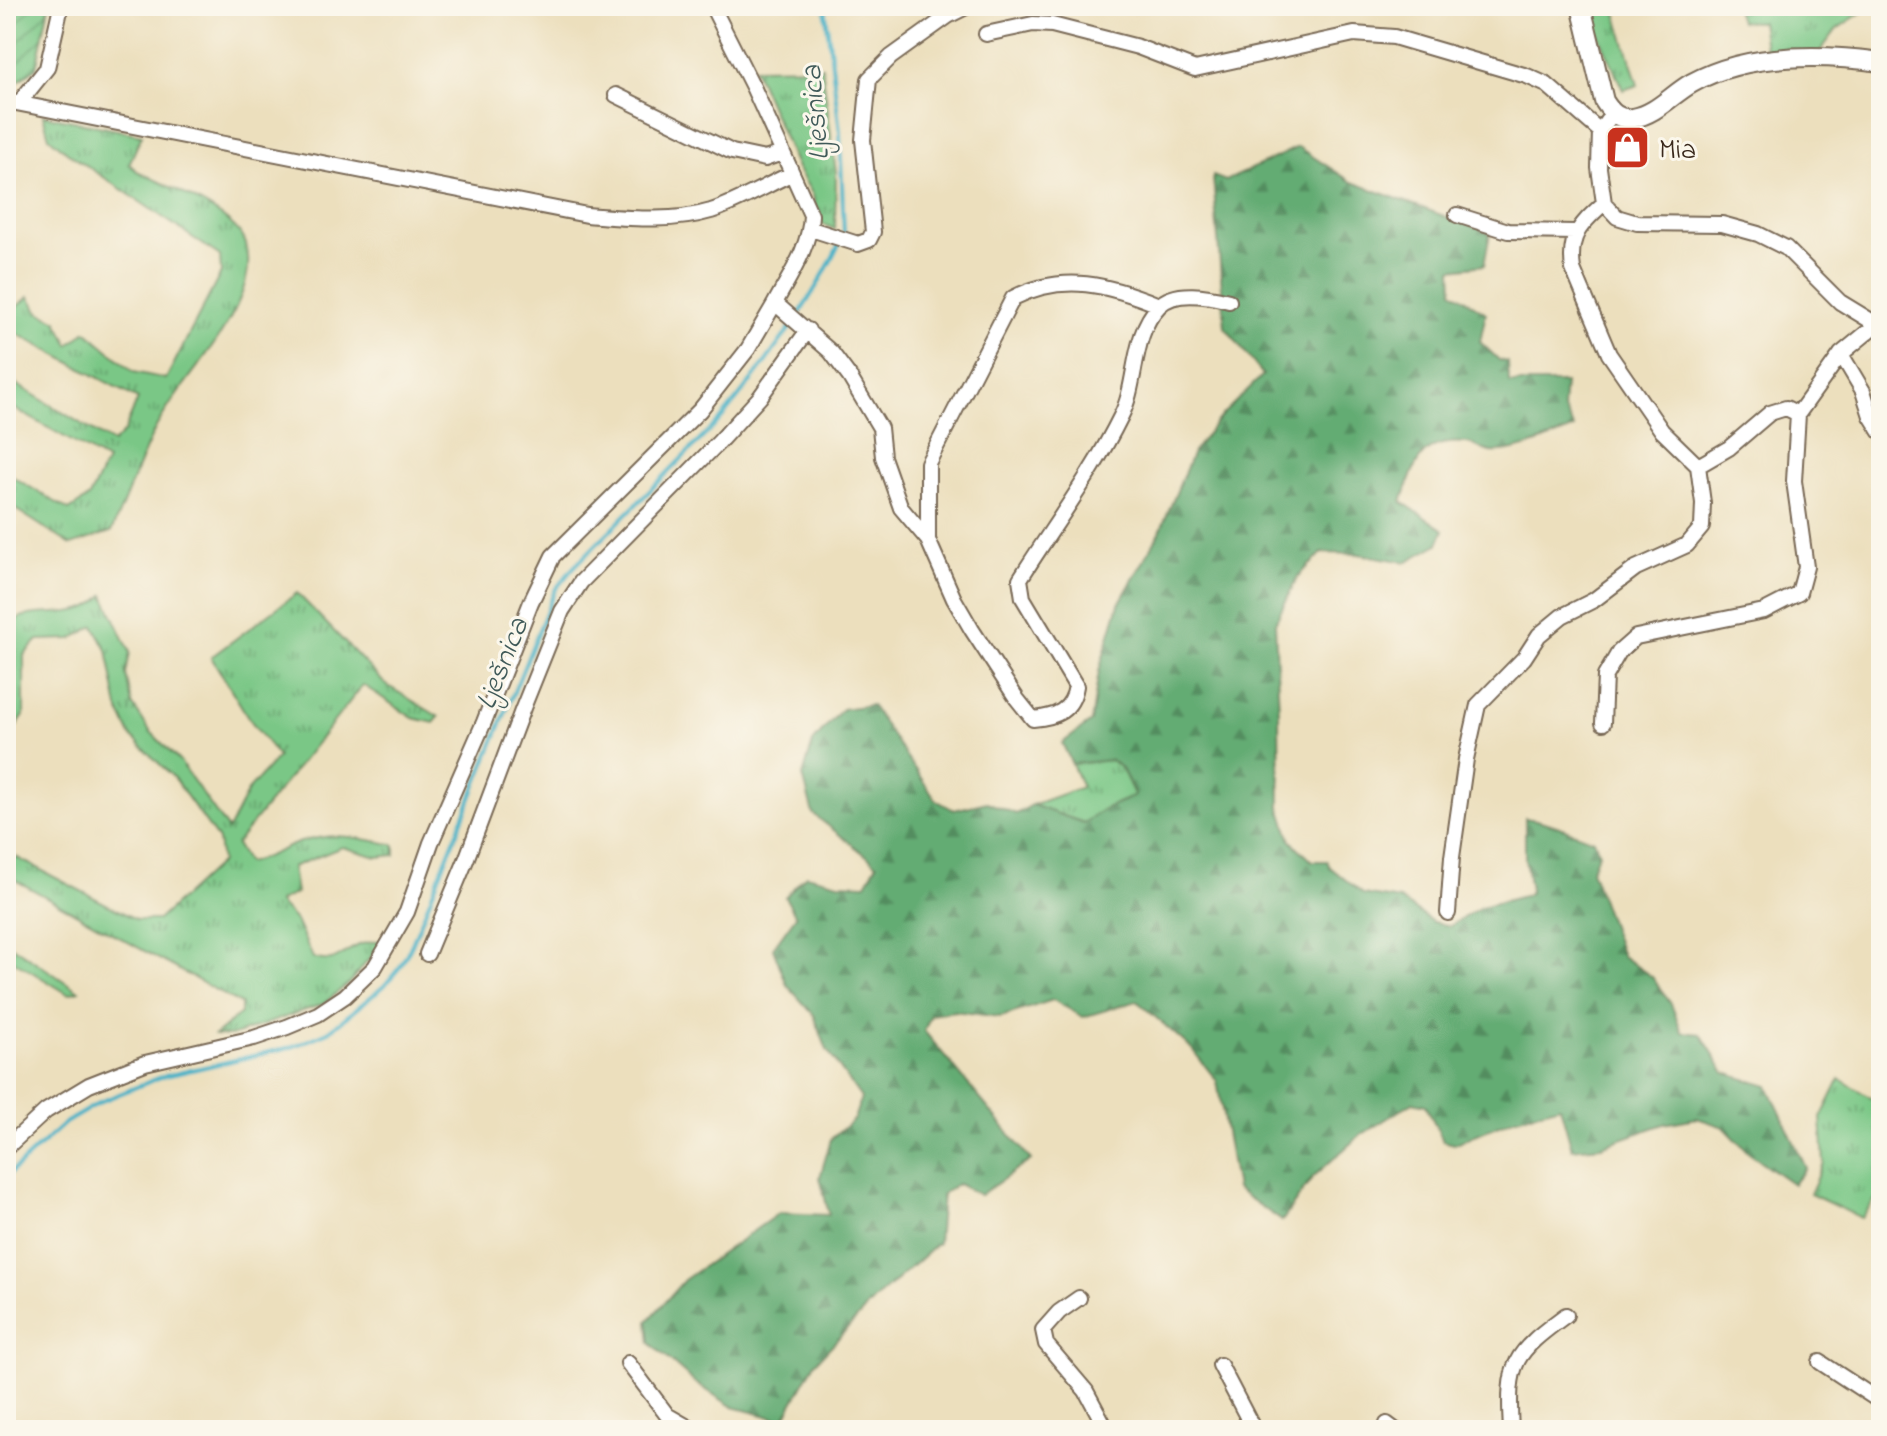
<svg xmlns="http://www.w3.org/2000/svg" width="1887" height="1436" font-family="'Indie Flower',sans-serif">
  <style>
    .grass { fill: url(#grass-tufts); stroke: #5a7852; stroke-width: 2 }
    .forest { fill: url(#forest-firs); stroke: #4f6b48; stroke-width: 2 }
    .garden { fill: url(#garden-furrows); stroke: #5a7852; stroke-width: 2 }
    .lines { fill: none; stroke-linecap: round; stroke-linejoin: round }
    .stream { stroke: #48b2c7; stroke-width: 4 }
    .minor-casing { stroke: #796956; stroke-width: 18 }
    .tertiary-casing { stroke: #796956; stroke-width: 22 }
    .minor { stroke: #fff; stroke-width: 14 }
    .tertiary { stroke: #fff; stroke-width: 18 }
    .labels { text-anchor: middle; stroke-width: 6; stroke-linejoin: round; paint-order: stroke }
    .poi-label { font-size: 28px; fill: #3b2a1e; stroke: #fbf7ec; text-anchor: start }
    .water-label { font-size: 30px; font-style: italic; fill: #405a59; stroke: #fbf7ec }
  </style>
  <defs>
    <pattern id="grass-tufts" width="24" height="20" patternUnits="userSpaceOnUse" patternTransform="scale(2)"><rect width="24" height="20" fill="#7ac786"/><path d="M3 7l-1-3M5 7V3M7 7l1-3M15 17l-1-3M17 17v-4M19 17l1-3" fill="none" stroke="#65a26d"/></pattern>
    <pattern id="forest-firs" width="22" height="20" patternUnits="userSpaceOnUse" patternTransform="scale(2)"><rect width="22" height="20" fill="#63ac73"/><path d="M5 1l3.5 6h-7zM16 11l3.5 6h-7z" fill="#538c5e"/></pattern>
    <pattern id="garden-furrows" width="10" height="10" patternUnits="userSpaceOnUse" patternTransform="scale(2)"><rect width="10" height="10" fill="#7ac786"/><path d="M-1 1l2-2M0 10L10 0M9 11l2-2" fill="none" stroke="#65a26d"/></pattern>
  </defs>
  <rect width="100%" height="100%" fill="#fbf7ec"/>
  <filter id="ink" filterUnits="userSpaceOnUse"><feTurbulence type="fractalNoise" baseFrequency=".0125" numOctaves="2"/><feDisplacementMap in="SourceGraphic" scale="16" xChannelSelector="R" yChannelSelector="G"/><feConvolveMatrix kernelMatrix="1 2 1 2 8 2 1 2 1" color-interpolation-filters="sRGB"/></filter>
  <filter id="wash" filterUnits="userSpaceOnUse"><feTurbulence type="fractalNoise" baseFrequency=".006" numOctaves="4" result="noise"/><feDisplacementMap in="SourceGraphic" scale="32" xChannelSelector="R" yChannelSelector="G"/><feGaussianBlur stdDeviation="1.8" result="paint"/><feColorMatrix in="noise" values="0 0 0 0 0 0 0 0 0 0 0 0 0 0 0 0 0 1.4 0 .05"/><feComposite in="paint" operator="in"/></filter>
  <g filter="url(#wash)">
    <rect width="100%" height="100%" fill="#ecdfbd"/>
    <path class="grass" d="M 1586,6 L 1614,6 L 1638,85 L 1623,90 Z
      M 1735,6 L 1871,6 L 1837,29 L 1815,58 L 1766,54 L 1761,22 L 1740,21 Z
      M 822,67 L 836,173 L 835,229 L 822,224 L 817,215 L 813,195 L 797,168 L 754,68 Z
      M 43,115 L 142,135 L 129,164 L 137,171 C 165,185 237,214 246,244 C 263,306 180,378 154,431 C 138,464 126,499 111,532 L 71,545 L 6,503 L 6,473 L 69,510 L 89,497 L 107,461 L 6,404 L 6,378 L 113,443 L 124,432 L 138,399 L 6,328 L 7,314 L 29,297 L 39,312 L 57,321 L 69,345 L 86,331 L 134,372 L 166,379 L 221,273 L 220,256 L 68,153 L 49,137 Z
      M 297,593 L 385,684 L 439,717 L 434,723 L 413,718 L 363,685 L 236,844 L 247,863 C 267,859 282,848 301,842 C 337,831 359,838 395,845 L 395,855 L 377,857 L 342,847 L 292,867 L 296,893 L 278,902 L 296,921 L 313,958 C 338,965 337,955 357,946 C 365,942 376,942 385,940 L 349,983 L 323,1004 L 231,1036 L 215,1035 L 241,1013 L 241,1004 L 6,875 L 6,852 L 137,920 L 158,920 L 221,862 L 218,840 L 173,777 L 131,736 L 118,708 L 107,650 L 94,626 L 72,639 L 38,640 L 24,655 L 24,716 L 6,741 L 6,624 C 12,621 18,618 24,616 C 52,609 83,620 104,595 L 130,652 L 126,674 L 132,704 L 150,731 L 180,762 L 228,830 L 249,789 L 278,757 L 248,717 L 211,657 Z
      M 1111,760 L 1122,769 L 1135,796 L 1106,808 L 1084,823 L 1032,805 L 1082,787 L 1072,764 Z
      M 6,942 L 79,991 L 68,994 L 6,956 Z
      M 1840,1079 L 1881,1104 L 1881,1192 L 1861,1218 L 1810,1194 L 1824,1163 L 1821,1118 Z"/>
    <path class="forest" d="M 1298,147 L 1352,182 L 1490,233 L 1484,265 L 1452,269 L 1453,291 L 1486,313 L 1480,342 L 1499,360 L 1508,362 L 1509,383 L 1565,383 L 1563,408 L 1574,428 C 1554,437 1512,455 1491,452 C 1483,451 1475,444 1467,443 C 1419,438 1415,465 1402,502 L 1444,530 L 1438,544 L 1406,562 L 1358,554 L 1322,553 L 1298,576 L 1275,623 L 1279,713 L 1280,807 L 1291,841 L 1312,861 L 1327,861 L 1330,867 L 1363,894 L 1400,900 L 1433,922 L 1450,926 L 1481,907 L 1528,895 L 1530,890 L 1525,859 L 1525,818 C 1550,821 1570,832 1594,840 L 1599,853 L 1591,870 L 1622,956 L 1652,977 L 1671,1004 L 1682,1032 L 1701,1034 L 1725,1073 L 1768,1086 L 1806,1168 L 1793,1184 L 1749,1153 L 1724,1127 L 1697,1118 L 1664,1124 L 1601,1146 L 1572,1149 L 1560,1106 L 1513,1119 L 1454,1144 L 1443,1141 L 1426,1105 L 1413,1102 L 1358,1137 L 1313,1177 L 1282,1221 L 1236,1189 L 1217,1081 L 1191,1048 L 1137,1001 L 1083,1017 L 1053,1000 L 1001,1017 L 954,1011 L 931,1015 L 924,1031 L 1031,1160 L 980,1195 L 958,1184 L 942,1194 L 938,1243 L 873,1301 L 815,1363 L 783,1420 L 733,1407 L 694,1382 L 650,1343 L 648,1321 L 684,1280 L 779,1213 L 829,1215 L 820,1177 L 831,1139 L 854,1119 L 861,1098 L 827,1050 L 814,1015 L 787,985 L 773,948 L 796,916 L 785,897 L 806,875 L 839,883 L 866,884 L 877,864 L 813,814 L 803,776 L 813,742 L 842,709 L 871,705 L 936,800 L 954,810 L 987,802 L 1016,814 L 1032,805 L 1084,823 L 1106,808 L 1135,796 L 1122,769 L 1111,760 L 1072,764 L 1062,743 L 1091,722 L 1099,671 L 1119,604 L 1160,532 L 1193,452 L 1222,415 L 1263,375 L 1225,327 L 1213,176 L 1226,181 Z"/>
    <path class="garden" d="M 6,6 L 49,6 L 36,68 L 6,90 Z"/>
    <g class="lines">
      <path class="stream" d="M 825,6 L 840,132 L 844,234
        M 6,1177 L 65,1123 L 102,1101 L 161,1077 L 292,1047 L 328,1032 L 384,986 L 400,967 L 412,944 L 555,590 L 573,568 L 719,421 C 761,371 813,301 840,242"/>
    </g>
  </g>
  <g filter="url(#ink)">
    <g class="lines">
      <defs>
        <path id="minor" d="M 712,6 L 754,89 L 811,215 C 810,247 790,275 775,303 L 831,352 L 849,376 L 880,428 L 883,457 L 901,508 L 928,540 L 954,599 L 972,630 L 1017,699 L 1033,719 C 1056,717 1072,711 1076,686 L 1023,598 L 1020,579 C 1054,525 1093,473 1121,416 C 1138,383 1131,335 1159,306 C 1175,289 1209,296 1229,301
          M 986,34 L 1033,24 L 1052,25 L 1138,47 L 1195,69 L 1354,34 L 1394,37 L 1527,76 L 1547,85 L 1600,131
          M 616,95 L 732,152 L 765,159 L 782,153
          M 6,101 L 587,215 C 628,218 671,223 711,211 C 738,202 765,186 791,174
          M 19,103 L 47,68 L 61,6
          M 1612,114 L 1600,131 L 1599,168 L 1604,203 L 1617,217 L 1637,223 L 1722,224 L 1758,234 L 1786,248 L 1840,302 L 1881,327
          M 1457,215 L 1508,231 L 1575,232
          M 811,229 L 858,244 L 869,240 L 873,232 L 863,140 L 869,79 L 891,57 L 948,16 L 968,6
          M 1841,354 L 1863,391 L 1871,416 L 1881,432
          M 1698,466 L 1729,448 L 1770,413 L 1786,408 L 1798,414 L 1841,354 L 1875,326
          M 928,540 L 928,463 L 1013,298 C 1064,272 1109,285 1159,305
          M 1603,723 L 1605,676 L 1619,652 L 1636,637 L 1764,611 L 1799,593 L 1806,567 L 1794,481 L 1798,414
          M 1448,913 L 1452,857 L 1466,759 L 1478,705 L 1524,658 L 1539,635 L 1562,616 L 1594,600 L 1636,568 L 1687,545 L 1702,527 L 1703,503 L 1698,466 L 1662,431 L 1609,354 L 1573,269 C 1568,235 1581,224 1604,203
          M 427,954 L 466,860 L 523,708 L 562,611 L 581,582 L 719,442 L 760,397 L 808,330
          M 6,1148 L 46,1111 L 89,1085 L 145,1063 L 254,1038 L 287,1027 L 318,1014 L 345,996 L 375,967 L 407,912 L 431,843 L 484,722 L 531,602 L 553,556 L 700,410 L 748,349 L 775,303
          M 1079,1298 L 1059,1312 L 1043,1330 L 1046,1344 L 1086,1391 L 1107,1430
          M 1820,1362 L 1881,1402
          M 628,1363 L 667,1415 L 693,1430
          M 1220,1365 L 1254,1430
          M 1387,1424 L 1395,1430
          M 1511,1430 C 1507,1362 1513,1354 1566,1315"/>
        <path id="tertiary" d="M 1581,6 L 1604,101 C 1611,112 1618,120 1633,118 C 1657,114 1672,94 1692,83 C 1746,53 1821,54 1881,62"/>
      </defs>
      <use href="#minor" class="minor-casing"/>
      <use href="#tertiary" class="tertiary-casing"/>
      <use href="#minor" class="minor"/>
      <use href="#tertiary" class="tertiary"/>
    </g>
  </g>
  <defs>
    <symbol id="shop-square" viewBox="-11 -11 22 22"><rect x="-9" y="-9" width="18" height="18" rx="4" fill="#c8321e" stroke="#fbf7ec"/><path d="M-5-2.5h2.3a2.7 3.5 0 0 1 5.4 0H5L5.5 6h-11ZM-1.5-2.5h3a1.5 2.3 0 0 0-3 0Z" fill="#fff"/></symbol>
  </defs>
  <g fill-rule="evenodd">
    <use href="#shop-square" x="1602" y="122" width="51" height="51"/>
  </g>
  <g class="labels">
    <g class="poi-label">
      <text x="1659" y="158">Mia</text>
    </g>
    <g class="water-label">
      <text transform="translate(814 113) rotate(-95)" y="10">Lješnica</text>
      <text transform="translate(501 663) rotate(-68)" y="10">Lješnica</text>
    </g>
  </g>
  <rect width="1887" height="1436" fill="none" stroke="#fbf7ec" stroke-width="32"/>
</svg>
